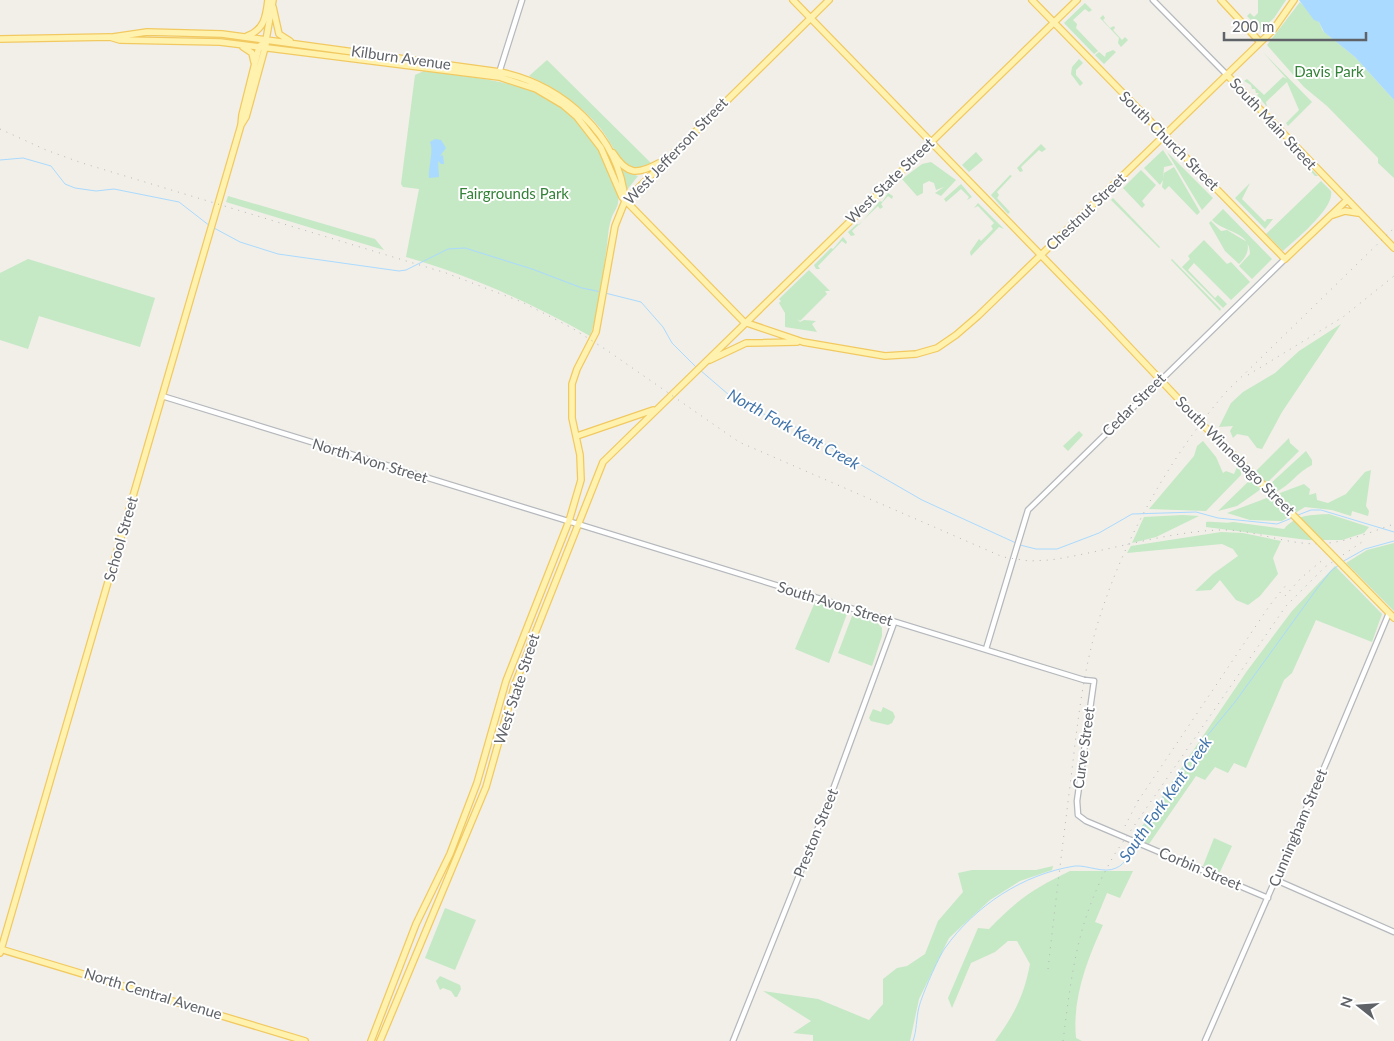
<svg xmlns="http://www.w3.org/2000/svg" width="1394" height="1041" font-family="Lato,sans-serif">
  <style>
    .green { fill: #c5e8c5 }
    .water { fill: #aadaff }
    .lines { fill: none; stroke-linecap: round; stroke-linejoin: round }
    .stream { stroke: #aadaff; stroke-width: 1 }
    .minor-casing { stroke: #b5b8bc; stroke-width: 7 }
    .major-casing { stroke: #f2c960; stroke-width: 8 }
    .minor { stroke: #fff; stroke-width: 4.5 }
    .major { stroke: #fff2af; stroke-width: 5.5 }
    .rail { stroke: #b6b7b8; stroke-width: 1; stroke-dasharray: 1 6; stroke-linecap: butt }
    .major-bridge-casing { stroke: #f2c960; stroke-width: 8; stroke-linecap: butt }
    .major-bridge { stroke: #fff2af; stroke-width: 5.5 }
    .labels { text-anchor: middle; stroke-width: 4; stroke-linejoin: round; paint-order: stroke }
    .street-label { font-size: 15px; fill: #5f6368; stroke: #fff }
    .park-label { font-size: 15px; fill: #348238; stroke: #fff }
    .water-label { font-size: 16px; font-style: italic; fill: #4174aa; stroke: #fff }
  </style>
  <rect width="100%" height="100%" fill="#f1efe8"/>
  <path class="green" d="M 1258,0 L 1286,0 L 1274,18 L 1261,30 L 1247,16 L 1250,13 L 1254,17 L 1258,13 Z
    M 1300,2 L 1319,22 L 1323,31 L 1355,57 L 1394,100 L 1394,178 L 1378,163 L 1378,158 L 1327,106 L 1304,87 L 1267,45 Z
    M 1085,3 L 1092,10 L 1089,12 L 1085,9 L 1073,20 L 1077,24 L 1076,28 L 1098,51 L 1094,54 L 1064,23 Z
    M 1103,15 L 1105,18 L 1103,20 L 1110,28 L 1114,26 L 1115,28 L 1113,30 L 1122,40 L 1125,37 L 1128,40 L 1121,47 L 1118,43 L 1119,38 L 1100,18 Z
    M 1113,50 L 1116,52 L 1104,64 L 1095,55 L 1099,52 L 1105,57 L 1106,53 Z
    M 1263,52 L 1312,102 L 1288,126 L 1286,123 L 1299,110 L 1287,82 L 1266,102 L 1267,107 L 1257,95 L 1259,93 L 1256,93 L 1255,89 L 1252,89 L 1251,85 L 1244,81 L 1247,79 L 1264,95 L 1283,77 L 1287,79 Z
    M 1079,59 L 1083,63 L 1076,70 L 1076,75 L 1083,83 L 1080,86 L 1071,74 L 1072,67 Z
    M 547,60 L 651,163 L 635,170 C 616,160 614,146 601,129 C 581,105 557,89 529,76 Z
    M 424,71 C 499,81 571,82 605,163 C 609,174 620,191 618,203 C 617,209 612,214 611,220 C 608,229 608,238 607,246 C 602,276 601,308 590,336 C 531,303 472,276 406,257 L 419,189 L 403,187 L 401,184 L 415,75 Z
    M 1041,144 L 1046,149 L 1042,152 L 1039,150 L 1021,167 L 1023,171 L 1020,172 L 1017,168 Z
    M 1287,145 L 1318,176 L 1315,176 Z
    M 1163,150 L 1173,165 L 1164,167 L 1163,180 L 1160,185 L 1144,168 Z
    M 976,152 L 983,160 L 969,172 L 962,165 Z
    M 1167,152 L 1213,198 L 1202,210 Z
    M 931,162 L 956,180 L 941,196 L 935,193 L 944,187 L 936,190 L 934,183 L 929,181 L 923,184 L 923,193 L 917,196 L 902,179 L 922,164 Z
    M 619,166 L 628,173 L 638,176 L 626,191 Z
    M 1174,167 L 1200,212 L 1197,215 L 1169,186 L 1165,190 L 1162,187 L 1164,173 Z
    M 1141,170 L 1156,185 L 1142,201 L 1145,205 L 1142,208 L 1123,188 Z
    M 1010,175 L 1012,176 L 997,192 L 999,195 L 997,198 L 1010,212 L 1008,214 L 991,195 Z
    M 1321,181 L 1331,191 C 1335,208 1295,240 1283,251 L 1266,234 Z
    M 1250,183 L 1242,199 L 1265,222 L 1267,219 L 1273,219 L 1265,229 L 1235,198 Z
    M 961,184 L 972,197 L 967,200 L 969,197 L 961,189 L 946,202 L 944,199 Z
    M 888,193 L 893,196 L 892,199 L 888,196 L 881,204 L 883,207 L 880,209 L 878,206 L 852,231 L 855,235 L 851,236 L 848,232 L 857,224 L 859,225 L 880,201 L 882,202 Z
    M 228,196 L 375,239 L 384,250 L 226,202 Z
    M 1113,198 L 1160,247 L 1159,248 L 1111,200 Z
    M 978,203 L 1004,229 L 999,227 L 971,256 L 970,252 L 979,239 L 981,241 L 993,229 L 991,226 L 994,223 L 978,206 L 974,208 Z
    M 1223,209 L 1272,259 L 1252,279 L 1239,266 L 1250,254 C 1250,231 1225,233 1212,220 Z
    M 1211,221 L 1221,231 L 1227,230 L 1247,242 C 1250,251 1245,258 1239,264 L 1225,251 L 1209,223 Z
    M 843,237 L 847,242 L 846,244 L 842,241 L 818,266 L 820,269 L 816,269 L 814,265 L 831,248 L 833,249 Z
    M 1204,240 L 1227,264 L 1231,262 L 1250,282 L 1231,300 L 1194,263 L 1188,270 L 1215,298 L 1218,295 L 1227,304 L 1223,308 L 1182,267 L 1190,259 L 1188,256 Z
    M 28,259 L 155,298 L 140,347 L 39,316 L 28,349 L 0,340 L 0,273 Z
    M 1172,259 L 1221,309 L 1220,311 L 1171,260 Z
    M 809,270 L 830,291 L 825,291 L 827,294 L 800,321 L 797,319 L 800,322 L 804,320 L 816,321 L 812,324 L 817,332 L 785,327 L 785,313 L 779,303 L 781,301 L 779,299 Z
    M 1341,324 L 1282,412 L 1262,449 L 1257,448 L 1248,436 L 1237,434 L 1233,438 L 1230,431 L 1233,426 L 1219,427 L 1231,403 L 1243,392 L 1275,373 L 1299,351 Z
    M 1079,431 L 1083,435 L 1068,451 L 1063,446 Z
    M 1289,438 L 1290,443 L 1299,451 L 1267,483 L 1256,471 Z
    M 1203,441 L 1216,457 L 1223,473 L 1226,471 L 1234,474 L 1237,467 L 1241,470 L 1241,475 L 1206,511 L 1149,509 L 1194,456 L 1197,446 Z
    M 1306,451 L 1312,460 L 1312,465 C 1297,472 1291,485 1276,492 L 1269,485 Z
    M 1371,470 L 1366,506 L 1369,511 L 1368,516 L 1352,511 L 1351,516 L 1332,510 L 1305,507 L 1282,521 L 1250,520 L 1227,513 L 1304,484 L 1310,489 L 1309,495 L 1316,493 L 1317,500 L 1328,503 L 1346,494 L 1365,472 Z
    M 1251,479 L 1261,489 L 1237,506 L 1218,511 Z
    M 1329,514 L 1369,527 L 1364,533 L 1342,540 L 1308,540 L 1206,527 L 1206,522 C 1216,521 1225,524 1233,522 L 1284,529 C 1297,514 1311,515 1329,514 Z
    M 1183,515 L 1199,516 L 1156,537 L 1132,543 L 1144,517 Z
    M 1221,532 L 1243,533 L 1281,541 L 1273,558 L 1278,574 L 1260,596 L 1248,605 L 1236,600 L 1220,580 L 1211,590 L 1195,591 L 1213,574 L 1238,556 L 1233,549 L 1222,544 L 1127,553 L 1131,546 Z
    M 1394,543 L 1394,611 L 1346,563 L 1367,550 Z
    M 1335,566 L 1382,614 L 1372,642 L 1316,620 L 1292,673 L 1284,680 L 1246,768 L 1234,763 L 1228,773 L 1215,767 L 1205,780 L 1196,776 L 1149,844 L 1134,838 L 1247,671 L 1292,611 Z
    M 815,602 L 848,611 L 829,663 L 795,649 Z
    M 855,613 L 875,620 L 882,628 L 882,636 L 872,666 L 838,653 L 852,616 Z
    M 883,707 L 893,712 L 895,717 L 892,723 L 888,725 L 871,721 L 869,718 L 873,709 L 881,712 Z
    M 1214,838 L 1232,846 L 1219,874 L 1203,866 Z
    M 1053,866 L 1052,870 L 1020,881 L 990,900 L 949,938 L 919,999 L 910,1041 L 813,1041 L 813,1035 L 793,1033 L 811,1021 L 763,991 L 818,999 L 869,1020 L 883,1004 L 883,979 L 897,968 L 907,966 L 925,954 L 938,921 L 963,892 L 958,873 L 972,870 L 1036,870 Z
    M 1070,871 L 1133,871 L 1120,898 L 1107,893 L 1095,922 L 1103,925 C 1087,960 1072,999 1076,1038 L 1082,1041 L 995,1041 C 1014,1015 1024,996 1030,964 L 1017,941 L 1008,941 L 995,952 L 971,963 L 952,1008 L 948,998 L 978,928 L 989,929 C 1018,899 1033,889 1070,871 Z
    M 445,908 L 476,920 L 455,970 L 425,958 Z
    M 440,976 L 460,985 L 461,989 L 457,997 L 455,997 L 451,991 L 443,988 L 440,990 L 436,981 Z"/>
  <path class="water" d="M 1299,0 L 1394,0 L 1394,100 L 1355,57 L 1324,32 L 1319,22 L 1314,20 Z
    M 435,139 L 441,140 L 446,148 L 440,156 L 443,155 L 444,164 L 441,164 L 438,161 L 439,177 L 429,178 C 428,168 434,150 430,142 Z"/>
  <g class="lines">
    <path class="stream" d="M 0,160 L 23,158 L 51,166 L 65,184 L 75,188 L 96,191 L 114,189 L 179,202 L 210,226
      M 214,228 L 240,242 L 278,254 L 399,271 L 406,270 L 448,249 L 465,248 L 532,269 L 582,288 L 601,292
      M 605,293 L 641,302 L 663,327 L 672,343 L 696,367
      M 700,370 L 729,395 L 773,419 L 792,425 L 922,500 L 1016,543
      M 1298,515 L 1311,510 L 1321,510 L 1394,532
      M 1020,545 L 1036,549 L 1057,549 L 1099,533 L 1132,514 L 1196,512 L 1218,518 L 1277,524 L 1292,518
      M 1342,562 L 1365,549 L 1394,541
      M 1136,841 L 1169,788 L 1202,742 L 1235,702 L 1316,590 L 1331,571 L 1339,565
      M 913,1041 C 917,1030 916,1019 919,1007 C 922,995 938,958 945,948 C 975,906 1023,874 1075,866 C 1088,865 1104,874 1116,868 C 1126,864 1130,853 1134,844"/>
    <defs>
      <path id="minor" d="M 1153,0 L 1227,75
        M 499,73 L 522,0
        M 162,396 L 1084,680 L 1094,681 L 1077,801 L 1078,815 L 1086,821 L 1268,898
        M 986,649 L 1028,510 L 1285,259
        M 1276,880 L 1394,932
        M 733,1041 L 828,803 L 894,623
        M 1205,1041 L 1327,761 L 1389,613"/>
      <path id="major" d="M 793,0 L 1103,319 L 1202,424 L 1239,460
        M 1032,0 L 1285,259 L 1347,200
        M 1221,0 L 1260,42
        M 273,7 L 279,34 L 290,41
        M 247,36 C 264,30 266,17 268,0
        M 113,37 L 147,32 L 222,34 L 500,72 C 562,85 619,134 625,201
        M 0,39 L 110,37 L 120,40 L 220,42 L 499,77 L 536,89 L 563,105 L 577,117 L 601,148 L 622,197 L 744,322 L 803,342 L 885,356 L 916,354 L 937,348 L 956,335 L 978,316 L 1273,30 L 1294,0
        M 243,47 L 252,53 L 254,62
        M 1227,75 L 1394,248
        M 241,125 L 246,117 L 266,44
        M 613,153 C 627,175 637,175 659,163
        M 1333,215 L 1345,211 L 1358,213
        M 710,360 L 746,343 L 797,342
        M 577,436 L 653,410
        M 1352,575 L 1394,618
        M 0,949 L 305,1041
        M 0,953 L 241,125 L 242,115 L 259,47 L 266,40 L 273,0
        M 371,1041 L 416,924 L 450,854 L 477,783 L 506,681 L 569,521 L 581,480 L 580,455 L 572,418 L 572,384 L 577,369 L 596,332 L 615,226 L 625,201 L 829,0
        M 380,1041 L 486,787 L 515,684 L 603,462 L 1077,0"/>
    </defs>
    <use href="#minor" class="minor-casing"/>
    <use href="#major" class="major-casing"/>
    <use href="#minor" class="minor"/>
    <use href="#major" class="major"/>
    <path class="rail" d="M 0,129 L 46,150 L 82,163 L 446,273 L 522,302 L 572,328 L 605,349 L 739,442 L 1003,557 L 1029,561 L 1050,560 C 1105,552 1165,532 1219,530 C 1248,529 1274,540 1302,543 C 1335,547 1363,535 1394,524
      M 1248,375 L 1343,317 L 1394,276
      M 1285,596 L 1301,578 L 1325,558
      M 1138,801 L 1270,605 L 1287,584
      M 1125,826 L 1141,795
      M 1048,969 C 1055,906 1063,842 1071,778 C 1077,728 1082,678 1096,629 C 1122,542 1167,461 1226,392 L 1394,228
      M 1063,1041 C 1072,970 1078,915 1116,852 L 1286,606 L 1325,567 L 1365,540"/>
    <defs>
      <path id="major-bridge" d="M 1239,460 L 1352,575"/>
    </defs>
    <use href="#major-bridge" class="major-bridge-casing"/>
    <use href="#major-bridge" class="major-bridge"/>
  </g>
  <g class="labels">
    <g class="street-label">
      <text transform="translate(401 58) rotate(8)" y="5">Kilburn Avenue</text>
      <text transform="translate(1273 124) rotate(47)" y="5">South Main Street</text>
      <text transform="translate(1169 141) rotate(45)" y="5">South Church Street</text>
      <text transform="translate(676 151) rotate(-46)" y="5">West Jefferson Street</text>
      <text transform="translate(890 181) rotate(-44)" y="5">West State Street</text>
      <text transform="translate(1086 212) rotate(-44)" y="5">Chestnut Street</text>
      <text transform="translate(1134 405) rotate(-45)" y="5">Cedar Street</text>
      <text transform="translate(1235 456) rotate(45)" y="5">South Winnebago Street</text>
      <text transform="translate(370 461) rotate(17)" y="5">North Avon Street</text>
      <text transform="translate(121 539) rotate(-74)" y="5">School Street</text>
      <text transform="translate(835 604) rotate(17)" y="5">South Avon Street</text>
      <text transform="translate(517 689) rotate(-72)" y="5">West State Street</text>
      <text transform="translate(1084 748) rotate(-82)" y="5">Curve Street</text>
      <text transform="translate(1298 828) rotate(-67)" y="5">Cunningham Street</text>
      <text transform="translate(816 833) rotate(-68)" y="5">Preston Street</text>
      <text transform="translate(1200 869) rotate(23)" y="5">Corbin Street</text>
      <text transform="translate(153 994) rotate(17)" y="5">North Central Avenue</text>
    </g>
    <g class="park-label">
      <text x="1329" y="77">Davis Park</text>
      <text x="514" y="199">Fairgrounds Park</text>
    </g>
    <g class="water-label">
      <text transform="translate(794 429) rotate(29)" y="6">North Fork Kent Creek</text>
      <text transform="translate(1165 799) rotate(-55)" y="6">South Fork Kent Creek</text>
    </g>
  </g>
  <g transform="translate(1359 1006) rotate(287)" stroke="#ffffff" stroke-width="4" paint-order="stroke">
  <path d="M0-4L9 19L0 12L-9 19Z" fill="#5f6368"/>
  <text y="-8" font-size="14" font-weight="bold" text-anchor="middle" fill="#5f6368">N</text>
  </g>
  <path d="M1224 32v8h142v-8" fill="none" stroke="#5f6368" stroke-width="2.5"/>
  <text x="1232" y="32" font-size="15" fill="#5f6368" stroke="#ffffff" stroke-width="4" paint-order="stroke">200 m</text>
</svg>
